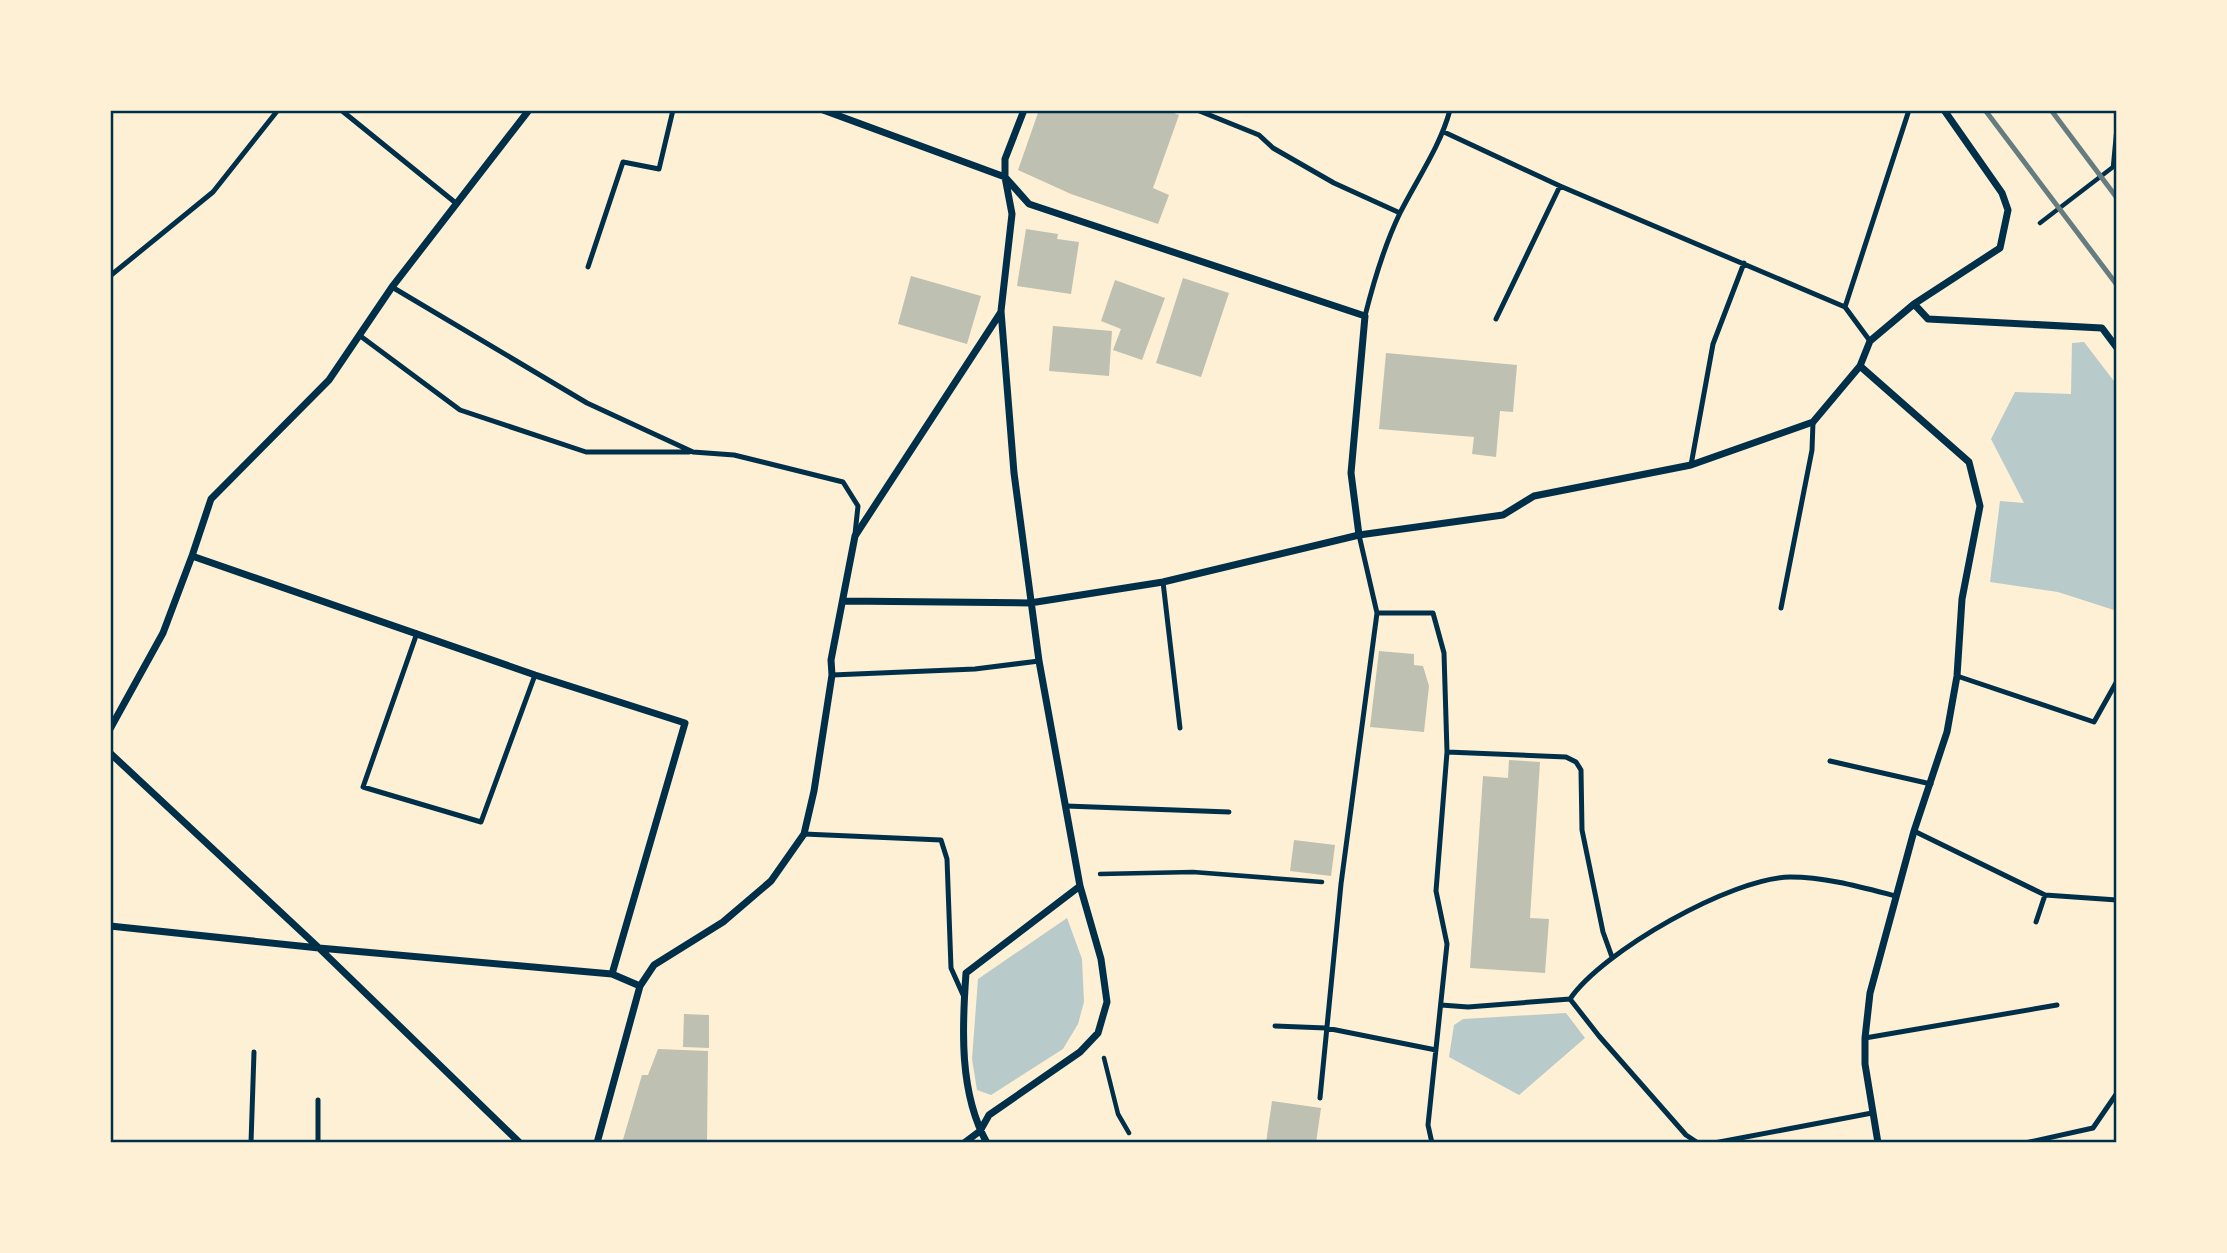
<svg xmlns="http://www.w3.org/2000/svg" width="2227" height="1253" font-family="'Asap Condensed',sans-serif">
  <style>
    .green { fill: #b9caca }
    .building { fill: #bec0b2 }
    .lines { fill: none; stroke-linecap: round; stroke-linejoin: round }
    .path { stroke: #003049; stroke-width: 4.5 }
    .service { stroke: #003049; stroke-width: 5 }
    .minor { stroke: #003049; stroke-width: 7 }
    .rail { stroke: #657d81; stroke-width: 5 }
    .neatline { fill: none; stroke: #003049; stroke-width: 2.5 }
  </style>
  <rect width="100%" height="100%" fill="#fdf0d5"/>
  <path class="green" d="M 2084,342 L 2117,385 L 2117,611 L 2058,592 L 1990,582 L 2000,501 L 2024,503 L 1991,439 L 2015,392 L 2071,394 L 2072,343 Z
    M 1067,918 L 1082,959 L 1084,1002 L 1078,1024 L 1063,1049 L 991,1095 L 977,1090 L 972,1059 L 978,979 Z
    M 1566,1013 L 1585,1038 L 1519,1095 L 1449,1057 L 1454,1025 L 1463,1019 Z"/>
  <path class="building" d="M 1039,110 L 1166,110 L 1179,115 L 1153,188 L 1169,195 L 1158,224 L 1071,194 L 1018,170 Z
    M 1026,229 L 1058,234 L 1057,239 L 1079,242 L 1071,294 L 1017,286 Z
    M 911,276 L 981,296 L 967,344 L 898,324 Z
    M 1183,278 L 1229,293 L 1201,377 L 1156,363 Z
    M 1115,280 L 1165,298 L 1142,360 L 1113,350 L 1121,329 L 1101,321 Z
    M 1053,326 L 1112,331 L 1109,376 L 1049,371 Z
    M 1386,353 L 1517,365 L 1513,412 L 1500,411 L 1496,457 L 1472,454 L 1474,437 L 1379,429 Z
    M 1379,651 L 1414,654 L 1414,665 L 1423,666 L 1429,686 L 1424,732 L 1370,727 Z
    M 1509,760 L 1540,762 L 1530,918 L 1549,919 L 1545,973 L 1470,968 L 1483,776 L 1508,778 Z
    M 1294,840 L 1335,845 L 1331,876 L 1290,871 Z
    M 684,1014 L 709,1015 L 709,1048 L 683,1047 Z
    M 658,1049 L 708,1051 L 707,1143 L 622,1143 L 642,1075 L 648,1075 Z
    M 1272,1101 L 1321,1108 L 1316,1143 L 1266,1143 Z"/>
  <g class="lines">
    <path class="path" d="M 2040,223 L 2113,167 L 2117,125
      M 1100,874 L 1193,872 L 1322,882
      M 1104,1058 L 1118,1114 L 1129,1133"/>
    <path class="service" d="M 341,110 L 457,204
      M 1197,110 L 1259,135 L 1273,148 L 1334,183 L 1400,213
      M 1444,132 L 1560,186 L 1845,307 L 1870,341
      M 588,267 L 623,162 L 659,169 L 673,110
      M 110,276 L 213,192 L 278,110
      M 392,287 L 587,403 L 693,452 L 734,455 L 843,482 L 858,506 L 855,534
      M 1845,307 L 1909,110
      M 1365,316 C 1374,280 1384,246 1400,213 C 1417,179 1440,147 1450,110
      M 1496,319 L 1560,186
      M 359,335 L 460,410 L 586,452 L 689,452
      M 1691,465 L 1713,344 L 1744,263
      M 1163,582 L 1180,728
      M 1781,608 L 1812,450 L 1813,422
      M 1377,613 L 1433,613 L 1444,653 L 1447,752 L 1436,891 L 1447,944 L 1428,1125 L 1432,1143
      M 417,633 L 363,787 L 481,822 L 535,675
      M 832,675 L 975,669 L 1039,661
      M 1957,676 L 2094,722 L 2117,681
      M 1447,752 L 1566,757 L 1576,762 L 1581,770 L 1582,830 L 1603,932 L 1612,957
      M 1830,761 L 1931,784
      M 1066,806 L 1229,812
      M 1914,831 L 2045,895 L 2117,900
      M 804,834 L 941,840 L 947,859 L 951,968 L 964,997
      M 2036,922 L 2045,895
      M 1570,999 C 1603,951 1731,878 1790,877 C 1826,877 1861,887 1896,896
      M 1441,1005 L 1468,1007 L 1570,999 L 1599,1036 L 1686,1135 L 1698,1143
      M 1275,1026 L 1326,1028 L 1436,1050
      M 1865,1038 L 2057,1005
      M 1320,1098 L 1341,884 L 1377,613 L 1359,535
      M 318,1100 L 318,1143
      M 251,1143 L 254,1052
      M 1714,1143 L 1872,1113
      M 2025,1143 L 2093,1128 L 2117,1093"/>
    <path class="minor" d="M 823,110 L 1005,177 L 1029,204 L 1365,316 L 1351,473 L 1359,535
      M 1914,304 L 1928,319 L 2102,328 L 2117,348
      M 1860,366 L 1969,462 L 1980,506 L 1962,599 L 1957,676 L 1947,732 L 1914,831 L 1870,993 L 1865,1038 L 1865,1064 L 1878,1143
      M 192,556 L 535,675 L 685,723 L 612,974
      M 843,601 L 1030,603 L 1163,582 L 1359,535 L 1503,515 L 1534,496 L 1691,465 L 1813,422 L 1860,366 L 1870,341 L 1914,304 L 2000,248 L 2008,210 L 2002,193 L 1944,110
      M 110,729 L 163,633 L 192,556 L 211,499 L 329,380 L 392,287 L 529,110
      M 110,753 L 319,948 L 520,1143
      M 110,926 L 319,948 L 612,974 L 640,986
      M 597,1143 L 640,986 L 654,965 L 723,922 L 771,881 L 804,834 L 814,791 L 832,675 L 831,660 L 855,536 L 1001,312
      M 964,1143 L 980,1131 L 989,1115 L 1080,1052 L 1098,1033 L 1107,1002 L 1101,959 L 1080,886 L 1039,661 L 1014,473 L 1001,311 L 1012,214 L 1005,177 L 1005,159 L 1024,110
      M 987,1143 C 959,1093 962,1028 966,973 L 1080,886"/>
    <path class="rail" d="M 1985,110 L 2117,285
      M 2051,110 L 2117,198"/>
  </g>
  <rect width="2227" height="1253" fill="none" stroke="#fdf0d5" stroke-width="224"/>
  <rect x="112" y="112" width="2003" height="1029" class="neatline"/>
</svg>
